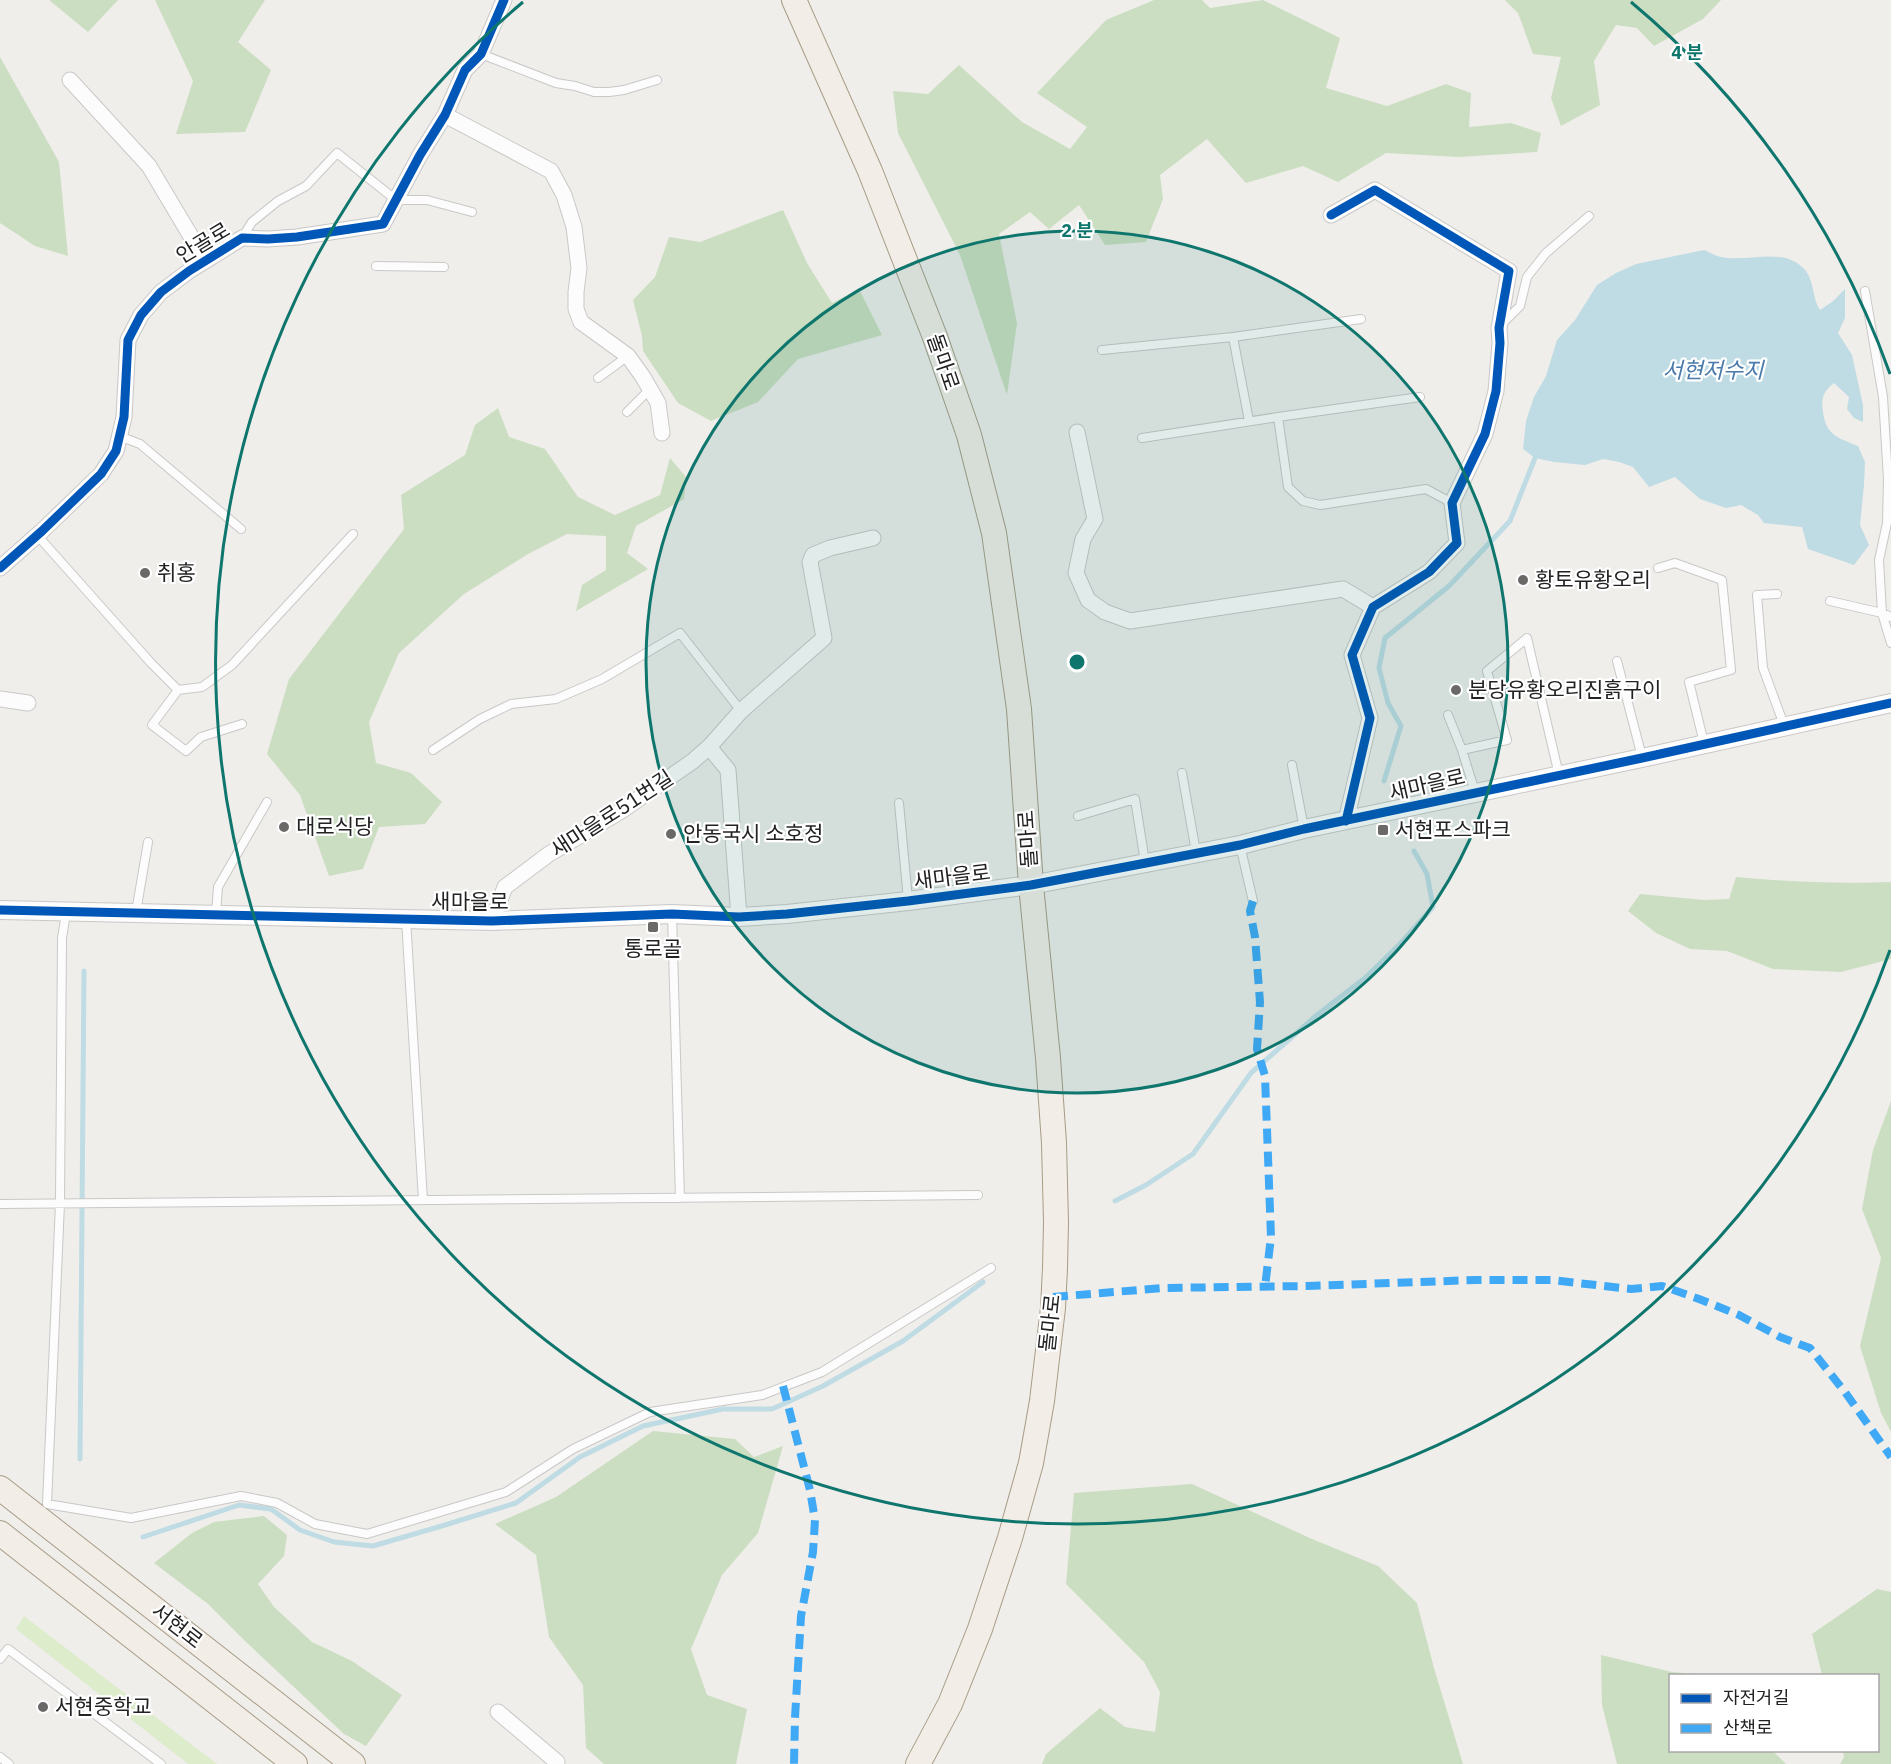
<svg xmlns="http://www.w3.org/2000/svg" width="1891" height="1764" font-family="'IBM Plex Sans','Noto Sans KR',sans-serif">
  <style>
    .grass { fill: #ddeccb }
    .forest { fill: #cbdec1 }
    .water { fill: #bfdbe3 }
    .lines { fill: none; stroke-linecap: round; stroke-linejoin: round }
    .stream { stroke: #bfdbe3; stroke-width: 5 }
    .service-casing { stroke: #c9c8c7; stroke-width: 10 }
    .minor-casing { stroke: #c9c8c7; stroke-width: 17 }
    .tertiary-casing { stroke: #c9c8c7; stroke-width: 20 }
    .primary-casing { stroke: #a79c86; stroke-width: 26 }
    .service { stroke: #fdfcfc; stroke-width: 8 }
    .minor { stroke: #fdfcfc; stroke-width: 15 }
    .tertiary { stroke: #fdfcfc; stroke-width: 18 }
    .primary { stroke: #f3ede7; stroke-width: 24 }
    .quiet { stroke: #3fa9f5; stroke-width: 8; stroke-dasharray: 15 8; stroke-linecap: butt }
    .cycleway-casing { stroke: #fff; stroke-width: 13 }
    .cycleway { stroke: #0057b8; stroke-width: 9 }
    .ring { fill: none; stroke: #0f766e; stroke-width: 3 }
    .poi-dot { fill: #6a6968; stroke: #fff; stroke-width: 2 }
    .labels { text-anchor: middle; stroke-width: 4.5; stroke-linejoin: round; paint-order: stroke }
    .street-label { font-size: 21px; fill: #222; stroke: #fff }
    .poi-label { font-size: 21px; fill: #222; stroke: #fff; text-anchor: start }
    .water-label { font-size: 22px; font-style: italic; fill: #4a7aab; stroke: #fff }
    .centre { fill: #0f766e; stroke: #fff; stroke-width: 3 }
    .ring-label { font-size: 18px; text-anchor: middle; font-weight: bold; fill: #0f766e; stroke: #fff; stroke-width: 4.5; stroke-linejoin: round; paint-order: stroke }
  </style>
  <rect width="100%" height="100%" fill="#f0eeeb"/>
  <path class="grass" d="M 24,1616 L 217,1764 L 188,1764 L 16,1629 Z"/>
  <path class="forest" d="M 49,0 L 118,0 L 88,32 Z
    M 155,0 L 265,0 L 238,42 L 271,70 L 245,132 L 176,134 L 193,81 Z
    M 1154,0 L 1202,0 L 1210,8 L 1263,0 L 1340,38 L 1326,88 L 1387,106 L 1446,84 L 1471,93 L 1469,127 L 1511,123 L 1541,133 L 1537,152 L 1459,157 L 1386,153 L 1338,182 L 1303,166 L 1246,183 L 1207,139 L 1160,175 L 1163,199 L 1146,242 L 1105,245 L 1079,205 L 1049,229 L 1030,212 L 999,234 L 1017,323 L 1007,395 L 960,255 L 898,133 L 893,91 L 928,94 L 959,65 L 1022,122 L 1070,149 L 1087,127 L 1037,93 L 1106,20 Z
    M 1505,0 L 1721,0 L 1703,19 L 1654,46 L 1637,28 L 1616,25 L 1594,61 L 1600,105 L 1561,126 L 1551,98 L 1561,57 L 1533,54 L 1518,13 Z
    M 0,57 L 59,162 L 68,256 L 35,246 L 0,223 Z
    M 783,210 L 807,263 L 832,303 L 859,289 L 882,335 L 798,359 L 758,402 L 711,421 L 678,403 L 643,351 L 642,336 L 633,300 L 655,277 L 669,237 L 700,242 Z
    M 498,408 L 509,437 L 545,449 L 578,497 L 615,515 L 660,495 L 670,458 L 686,477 L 684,499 L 636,526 L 627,553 L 648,569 L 576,611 L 582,585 L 606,570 L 606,536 L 567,534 L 528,554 L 464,594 L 399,653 L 369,722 L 376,763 L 411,773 L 442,802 L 425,824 L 379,827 L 363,869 L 329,876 L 300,795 L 267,754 L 289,679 L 404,529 L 401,495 L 465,455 L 475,425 Z
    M 1736,877 C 1790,882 1837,884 1891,882 L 1891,959 L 1841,972 L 1773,969 L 1727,951 L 1690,949 L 1656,933 L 1628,911 L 1640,894 L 1704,900 L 1729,899 Z
    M 1891,1101 L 1891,1432 L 1881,1413 L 1860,1346 L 1881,1258 L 1862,1209 L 1873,1150 Z
    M 653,1431 L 735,1439 L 754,1457 L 783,1446 L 758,1533 L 722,1575 L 691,1649 L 707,1695 L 747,1709 L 736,1764 L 604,1764 L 586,1748 L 583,1685 L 549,1637 L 536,1555 L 495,1524 L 556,1497 Z
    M 1192,1484 L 1312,1539 L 1378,1566 L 1417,1603 L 1434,1668 L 1463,1764 L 1042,1764 L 1046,1754 L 1100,1708 L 1125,1727 L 1155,1732 L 1160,1692 L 1144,1662 L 1066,1584 L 1074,1493 Z
    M 264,1516 L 287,1535 L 284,1556 L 258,1584 L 274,1607 L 312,1642 L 352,1661 L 402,1695 L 366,1746 L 344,1734 L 244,1640 L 208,1604 L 154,1563 L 192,1533 L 214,1522 Z
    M 1877,1589 L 1891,1592 L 1891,1764 L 1840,1764 L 1844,1757 L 1843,1751 L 1878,1750 L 1878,1676 L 1822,1675 L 1812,1634 Z
    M 1601,1655 L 1672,1672 L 1706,1675 L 1670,1676 L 1670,1750 L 1773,1751 L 1786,1764 L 1617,1764 L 1602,1705 Z"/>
  <path class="water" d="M 1704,250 C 1709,252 1715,256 1721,257 C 1750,263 1784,245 1806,271 C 1815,284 1812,298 1820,310 L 1832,302 L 1845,289 L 1845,318 L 1838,333 L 1852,355 L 1863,405 L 1863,422 L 1854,418 L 1847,409 L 1849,397 L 1834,383 C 1823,392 1821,398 1823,412 C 1826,435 1838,438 1858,446 L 1865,462 L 1864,485 L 1860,525 L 1869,545 L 1854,565 L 1808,549 L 1802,527 L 1764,523 L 1758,515 L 1741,505 L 1726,508 L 1700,499 L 1675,477 L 1649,487 L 1633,467 L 1619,462 L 1603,459 L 1585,465 L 1554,462 L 1535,458 L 1523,449 L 1526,421 L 1534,397 L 1546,376 L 1557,340 L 1575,320 L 1597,285 L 1616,273 L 1636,264 Z"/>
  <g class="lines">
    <path class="stream" d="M 1384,781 L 1401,726 L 1388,703 L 1379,668 L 1385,638 L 1449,586 L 1510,521 L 1535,458
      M 1115,1201 L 1146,1185 L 1193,1154 L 1251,1073 L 1317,1015 L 1365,978 L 1400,944 L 1433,907 L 1427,874 L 1414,851
      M 80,1459 L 84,971
      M 143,1537 L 239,1505 L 271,1509 L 300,1530 L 334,1542 L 373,1546 L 445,1525 L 516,1503 L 580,1457 L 643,1426 L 723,1409 L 772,1409 L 823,1386 L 903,1341 L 983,1282"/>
    <defs>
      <path id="service" d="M 481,54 L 556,83 L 575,86 L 594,92 L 609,92 L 624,90 L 657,80
        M 242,238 L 252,222 L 278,201 L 306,186 L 337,153 L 396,200 L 427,200 L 472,212
        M 376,266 L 444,267
        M 1865,291 L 1883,397 L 1888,479 L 1887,523 L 1879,560 L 1882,613 L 1891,643
        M 1502,324 L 1520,306 L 1527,277 L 1546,253 L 1589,216
        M 1102,350 L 1233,337
        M 598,378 L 628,356
        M 1420,397 L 1278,417 L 1288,487 L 1303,501 L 1320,505 L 1426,489 L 1452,503
        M 627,412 L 650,389
        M 1249,421 L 1233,337 L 1361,319
        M 119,436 L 140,444 L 241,529
        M 1142,438 L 1278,417
        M 37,535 L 151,663 L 178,690 L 202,687 L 232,665 L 353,534
        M 1658,568 L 1675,563 L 1722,580 L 1731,670 L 1689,682 L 1704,743
        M 1777,594 L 1757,595 L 1763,668 L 1784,725
        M 1830,601 L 1882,613 L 1891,617
        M 1617,661 L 1642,757
        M 178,690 L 152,725 L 186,751 L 201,737 L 242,724
        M 1448,715 L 1462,750
        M 433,750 L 480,719 L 511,704 L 556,699 L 602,679 L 680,633 L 741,711
        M 1292,765 L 1304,829
        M 1182,773 L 1196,852
        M 1475,792 L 1462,750 L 1507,740 L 1487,671 L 1527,638 L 1559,775
        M 899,803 L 908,900
        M 1078,816 L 1135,799 L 1145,862
        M 1240,845 L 1253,901
        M 136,912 L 148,842
        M 66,913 L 62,938 L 60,1203 L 47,1504 L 131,1518 L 241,1496 L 277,1503 L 315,1524 L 367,1534 L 506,1492 L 573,1449 L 650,1412 L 762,1395 L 822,1372 L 991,1268
        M 216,913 L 218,887 L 267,802
        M 672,914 L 680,1198
        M 406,919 L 423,1200
        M 0,1204 L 978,1195
        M 0,1659 L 8,1649 L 161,1764
        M 0,1757 L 9,1764"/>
      <path id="minor" d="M 70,80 L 149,166 L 205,260
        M 445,115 L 551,171 L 564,195 L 574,227 L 579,268 L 576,292 L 576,309 L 581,322 L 628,356 L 643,377 L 658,403 L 662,433
        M 1331,215 L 1375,190 L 1509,271 L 1499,328 L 1500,343 L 1496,391 L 1485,434 L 1452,503 L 1457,543 L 1429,572 L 1373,607 L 1352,655 L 1370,718 L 1346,821
        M 1077,432 L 1095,519 L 1083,539 L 1076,573 L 1088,600 L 1105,612 L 1130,621 L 1343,589 L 1373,607
        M 0,568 L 42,531 L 101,474 L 116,451 L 124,417 L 128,340 L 141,315 L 161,292 L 189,271 L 242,238 L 268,239 L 297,237 L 383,224 L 420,155 L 445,115 L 465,70 L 481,54 L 504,0
        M 0,699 L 28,703
        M 709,747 L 728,770 L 739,917
        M 492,921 L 505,887 L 549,854 L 621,811 L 693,761 L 709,747 L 741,711 L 824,638 L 810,562 L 813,555 L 830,548 L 873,538
        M 498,1712 L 557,1762"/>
      <path id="tertiary" d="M 0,910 L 492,921 L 672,914 L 739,917 L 787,914 L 908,901 L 1031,885 L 1240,845 L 1304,829 L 1642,758 L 1891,703"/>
      <path id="primary" d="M 794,0 L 870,171 L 935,337 L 969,435 L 994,533 L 1019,709 L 1031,885 L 1048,1058 L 1054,1143 L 1056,1222 L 1055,1268 L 1053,1308 L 1042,1401 L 1031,1463 L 1010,1538 L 980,1629 L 950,1704 L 918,1764
        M 0,1488 L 353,1764
        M 0,1533 L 295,1764"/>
    </defs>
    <use href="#service" class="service-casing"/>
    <use href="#minor" class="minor-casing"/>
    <use href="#tertiary" class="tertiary-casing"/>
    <use href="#primary" class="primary-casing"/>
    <use href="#service" class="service"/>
    <use href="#minor" class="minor"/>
    <use href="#tertiary" class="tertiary"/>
    <use href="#primary" class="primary"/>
    <path class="quiet" d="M 1253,901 L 1250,911 L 1255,937 L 1260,1002 L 1257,1049 L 1265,1076 L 1271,1237 L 1265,1287
      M 1053,1297 L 1163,1288 L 1307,1286 L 1476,1280 L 1551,1280 L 1631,1289 L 1662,1286 L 1699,1299 L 1739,1315 L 1780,1337 L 1810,1348 L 1845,1392 L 1891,1457
      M 783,1386 L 810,1490 L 815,1520 L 813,1552 L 801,1616 L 795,1718 L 794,1764"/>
    <defs>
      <path id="cycleway" d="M 1331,215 L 1375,190 L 1509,271 L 1499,328 L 1500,343 L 1496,391 L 1485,434 L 1452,503 L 1457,543 L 1429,572 L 1373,607 L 1352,655 L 1370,718 L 1346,821
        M 0,568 L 42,531 L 101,474 L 116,451 L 124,417 L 128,340 L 141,315 L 161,292 L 189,271 L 242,238 L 268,239 L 297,237 L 383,224 L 420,155 L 445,115 L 465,70 L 481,54 L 504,0
        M 0,910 L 492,921 L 672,914 L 739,917 L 787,914 L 908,901 L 1031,885 L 1240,845 L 1304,829 L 1642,758 L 1891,703"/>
    </defs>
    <use href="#cycleway" class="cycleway-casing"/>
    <use href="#cycleway" class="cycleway"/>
  </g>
  <circle cx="1077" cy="662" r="431" fill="#0f766e" fill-opacity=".12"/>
  <g class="ring">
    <circle cx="1077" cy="662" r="431"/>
    <path d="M1890 950A862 862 0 1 1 523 2M1631 2A862 862 0 0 1 1890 374"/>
  </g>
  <g class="poi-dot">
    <circle cx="145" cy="573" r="6"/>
    <circle cx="1523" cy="580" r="6"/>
    <circle cx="1456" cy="690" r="6"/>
    <circle cx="284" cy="827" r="6"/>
    <rect x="1377" y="824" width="12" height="12" rx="3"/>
    <circle cx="671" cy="834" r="6"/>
    <rect x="647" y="921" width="12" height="12" rx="3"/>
    <circle cx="43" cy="1707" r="6"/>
  </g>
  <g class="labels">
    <g class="street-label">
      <text transform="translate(203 243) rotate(-31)" y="7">안골로</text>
      <text transform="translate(943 362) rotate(71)" y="7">돌마로</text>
      <text transform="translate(1427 785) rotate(-13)" y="7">새마을로</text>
      <text transform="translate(612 814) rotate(-33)" y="7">새마을로51번길</text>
      <text transform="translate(1028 839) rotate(-94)" y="7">돌마로</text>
      <text transform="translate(952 877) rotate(-7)" y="7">새마을로</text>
      <text x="470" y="909">새마을로</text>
      <text transform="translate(1050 1323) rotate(-84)" y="7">돌마로</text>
      <text transform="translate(177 1626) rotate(38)" y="7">서현로</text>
    </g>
    <g class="poi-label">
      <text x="157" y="580">취홍</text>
      <text x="1535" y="587">황토유황오리</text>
      <text x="1468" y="697">분당유황오리진흙구이</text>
      <text x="296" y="834">대로식당</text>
      <text x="1395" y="837">서현포스파크</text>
      <text x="683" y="841">안동국시 소호정</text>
      <text x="653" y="956" text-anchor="middle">통로골</text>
      <text x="55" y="1714">서현중학교</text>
    </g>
    <g class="water-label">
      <text x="1713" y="378">서현저수지</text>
    </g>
  </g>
  <circle cx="1077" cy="662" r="9" class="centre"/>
  <g class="ring-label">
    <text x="1687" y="59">4 분</text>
    <text x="1077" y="237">2 분</text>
  </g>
  <rect x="1669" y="1674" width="210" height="78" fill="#ffffff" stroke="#a7a7a7" stroke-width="1.5"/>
  <rect x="1681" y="1694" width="30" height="9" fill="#0057b8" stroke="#a7a7a7" stroke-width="1.5"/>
  <text x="1723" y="1704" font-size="18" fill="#222222">자전거길</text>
  <rect x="1681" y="1724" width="30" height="9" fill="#3fa9f5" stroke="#a7a7a7" stroke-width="1.5"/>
  <text x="1723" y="1734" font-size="18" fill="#222222">산책로</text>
</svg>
